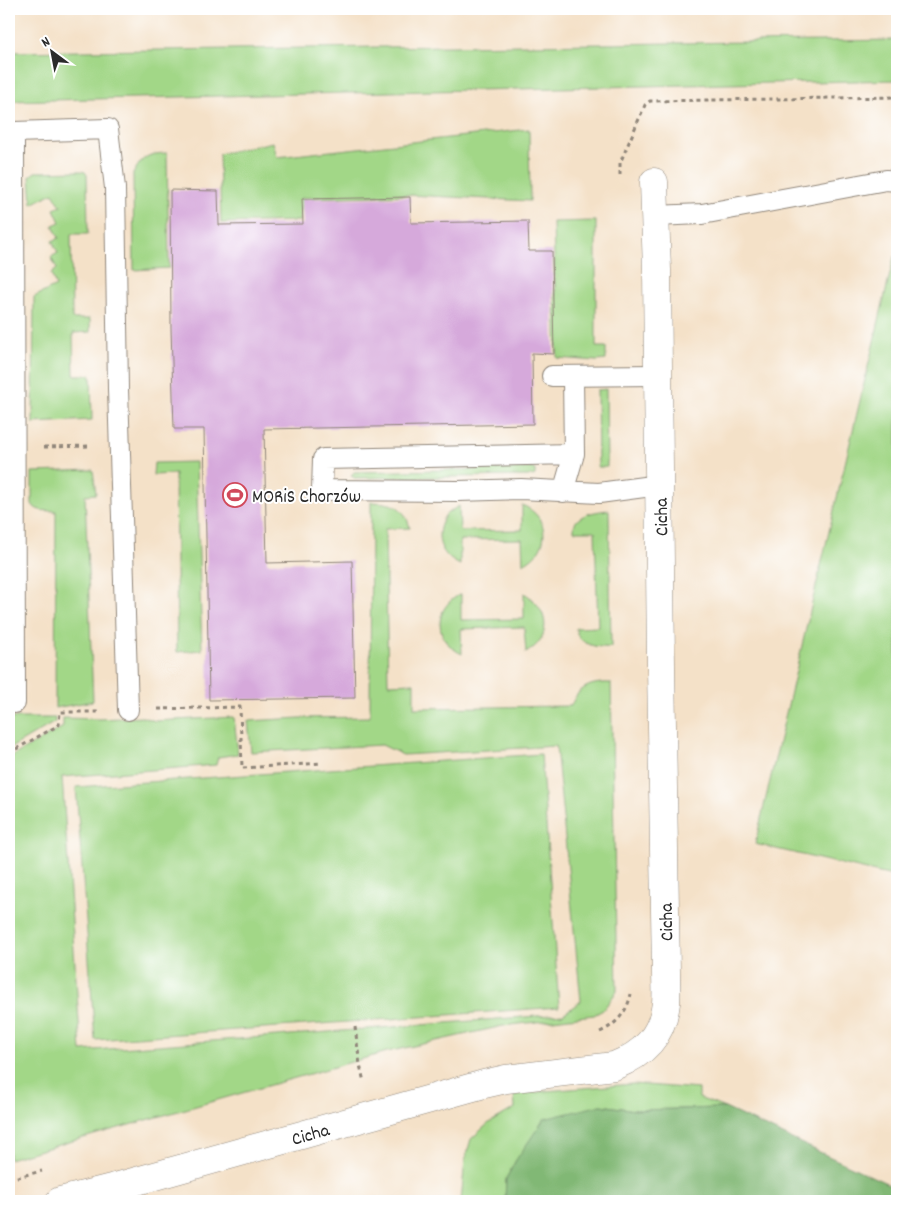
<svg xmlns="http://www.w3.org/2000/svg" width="906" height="1210" font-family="Dekko,sans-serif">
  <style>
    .green { fill: #a2d787; stroke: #668159 }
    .forest { fill: #81b874; stroke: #567250 }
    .building { fill: #d6a9db }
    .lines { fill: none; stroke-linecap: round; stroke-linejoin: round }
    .lane-casing { stroke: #90867a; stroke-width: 22 }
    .street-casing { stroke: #90867a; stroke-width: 29 }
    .path { stroke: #90867a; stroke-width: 3; stroke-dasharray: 4 4; stroke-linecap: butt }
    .lane { stroke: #fff; stroke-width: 20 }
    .street { stroke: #fff; stroke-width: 28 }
    .labels { text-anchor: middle; stroke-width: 4; stroke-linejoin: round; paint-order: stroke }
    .poi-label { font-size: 19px; fill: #2b2b2b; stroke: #fff; text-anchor: start }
    .street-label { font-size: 19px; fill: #2b2b2b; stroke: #fff }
  </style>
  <rect width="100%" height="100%" fill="#fff"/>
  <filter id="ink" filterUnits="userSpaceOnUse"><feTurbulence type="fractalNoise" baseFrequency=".02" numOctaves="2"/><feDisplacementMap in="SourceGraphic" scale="10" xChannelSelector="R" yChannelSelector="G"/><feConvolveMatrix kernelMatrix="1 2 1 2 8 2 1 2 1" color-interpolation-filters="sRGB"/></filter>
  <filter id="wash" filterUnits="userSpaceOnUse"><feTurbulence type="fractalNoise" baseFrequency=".0096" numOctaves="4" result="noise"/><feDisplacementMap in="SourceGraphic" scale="20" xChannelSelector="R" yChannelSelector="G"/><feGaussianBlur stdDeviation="1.12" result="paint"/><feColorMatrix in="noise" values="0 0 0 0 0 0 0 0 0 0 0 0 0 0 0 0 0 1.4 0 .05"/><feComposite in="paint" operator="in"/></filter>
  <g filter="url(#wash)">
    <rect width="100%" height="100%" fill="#f4e1c8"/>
    <path class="green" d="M 897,40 L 897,80 L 9,101 L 9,52 Z
      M 529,129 L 530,201 L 409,195 L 302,198 L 300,221 L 221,223 L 219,154 L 273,142 L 277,157 Z
      M 167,153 L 169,268 L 134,270 L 133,174 C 143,156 147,154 167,153 Z
      M 81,171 L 85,172 L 87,175 L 88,234 L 71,234 L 72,319 L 90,319 L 90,332 L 73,333 L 74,375 L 91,375 L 92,420 L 33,423 L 34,297 L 56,286 L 51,274 L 57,269 L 51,257 L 58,253 L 52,241 L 59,238 L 53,225 L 60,222 L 54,209 L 61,206 L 53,193 L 32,204 L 30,176 L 35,172 Z
      M 596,221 L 596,347 L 606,347 L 606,360 L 597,361 L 557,358 L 553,222 Z
      M 894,257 L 897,258 L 897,877 L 755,844 Z
      M 606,389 L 607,467 L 598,467 L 597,390 Z
      M 196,462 L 202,650 L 177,652 L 175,474 L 153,475 L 154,463 Z
      M 532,468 L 535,470 L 535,475 L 532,476 L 354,478 L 351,475 L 354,472 Z
      M 93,470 L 96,494 L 85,495 L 93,701 L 55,708 L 56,511 C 47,510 37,513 32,504 L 32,472 Z
      M 371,502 C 393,503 404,505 410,528 L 385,529 L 388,684 L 414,683 L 414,708 L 571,706 C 578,687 591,682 611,683 L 617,991 L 603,1010 L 594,1015 L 503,1026 L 387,1052 L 9,1159 L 9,758 L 63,727 L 63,718 L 99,719 L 143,717 L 155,721 L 234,717 L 238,754 L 218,757 L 216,765 L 62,777 L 81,1051 L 563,1014 L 581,1001 L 556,746 L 403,755 L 382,745 L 251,752 L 248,721 L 300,718 L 370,717 Z
      M 522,505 C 551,517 551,550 523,564 L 522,539 L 460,540 L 460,565 C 443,557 434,541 442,522 C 443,518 445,515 449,512 C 452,510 456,508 459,506 L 460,531 L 522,530 Z
      M 609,510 L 611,647 C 597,648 577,645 576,628 L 598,627 L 595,531 L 574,531 C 574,529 574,525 575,523 C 581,513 599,511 609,510 Z
      M 524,593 C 541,603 553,625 538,643 C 535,647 530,650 526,653 L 524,627 L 461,629 L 462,654 C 434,641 432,608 461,594 L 461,620 L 524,619 Z
      M 9,718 L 55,718 L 55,722 L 9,749 Z
      M 541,754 L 559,1007 L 95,1040 L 76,787 Z
      M 633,1084 L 699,1089 L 699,1098 L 725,1108 L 634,1110 L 601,1105 L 516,1160 L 506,1179 L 505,1201 L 461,1201 L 465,1160 L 471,1139 L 489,1123 L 515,1108 L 514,1095 L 545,1091 Z"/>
    <path class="forest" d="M 601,1105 L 634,1110 L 725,1108 L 897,1188 L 897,1201 L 505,1201 L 506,1179 L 516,1160 L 544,1119 Z"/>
    <g id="blocks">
      <path class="building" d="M 170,190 L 218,191 L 219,225 L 303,224 L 302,199 L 410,197 L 411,223 L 528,221 L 529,251 L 552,251 L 554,354 L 532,353 L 533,424 L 264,429 L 267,563 L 352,561 L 355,698 L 209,700 L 204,429 L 174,429 L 171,328 Z"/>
    </g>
  </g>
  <g filter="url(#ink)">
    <use href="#blocks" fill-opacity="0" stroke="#90867a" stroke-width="1"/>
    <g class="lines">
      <defs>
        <path id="lane" d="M 655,216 L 702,214 L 886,180 L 897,181
          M 552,376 L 658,375
          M 574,454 L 323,459 L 322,490 L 458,491 L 521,489 L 599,493 L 659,485
          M 563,492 L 574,454 L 573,376
          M 15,703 L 14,132 L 108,129 L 115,188 L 118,389 L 128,710"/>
        <path id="street" d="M 60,1201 L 119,1186 L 484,1084 L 506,1079 L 614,1066 C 644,1054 662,1036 666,1003 C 667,993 666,982 666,972 L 661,665 L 657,270 L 654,182"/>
      </defs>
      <use href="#lane" class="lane-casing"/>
      <use href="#street" class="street-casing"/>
      <path class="path" d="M 620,175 L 620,163 L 645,105 L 650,101 L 897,97
        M 44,447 L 90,446
        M 158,709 L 240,707 L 242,768 L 321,763
        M 9,753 L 59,725 L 60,712 L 99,712
        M 355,1027 L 360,1065 L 364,1082
        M 600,1032 C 617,1024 627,1012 631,994
        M 9,1179 L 42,1171"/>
      <use href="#lane" class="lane"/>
      <use href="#street" class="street"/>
    </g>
  </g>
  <defs>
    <symbol id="stadium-ring" viewBox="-11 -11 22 22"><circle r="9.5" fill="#fff" stroke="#d1495b" stroke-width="1.5"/><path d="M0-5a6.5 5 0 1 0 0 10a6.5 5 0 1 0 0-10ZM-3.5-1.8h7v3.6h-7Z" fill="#d1495b"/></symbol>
  </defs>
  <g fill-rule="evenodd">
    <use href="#stadium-ring" x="221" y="481" width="28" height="28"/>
  </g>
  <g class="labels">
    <g class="poi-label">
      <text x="252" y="502">MORiS Chorzów</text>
    </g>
    <g class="street-label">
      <text transform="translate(660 517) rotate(-91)" y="7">Cicha</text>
      <text transform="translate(665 922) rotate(-91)" y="7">Cicha</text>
      <text transform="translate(310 1133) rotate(-16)" y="7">Cicha</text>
    </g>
  </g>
  <rect width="906" height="1210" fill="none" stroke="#fff" stroke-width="30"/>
  <g transform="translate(52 52) rotate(328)" stroke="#ffffff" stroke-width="4" paint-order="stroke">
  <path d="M0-4L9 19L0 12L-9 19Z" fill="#2b2b2b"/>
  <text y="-8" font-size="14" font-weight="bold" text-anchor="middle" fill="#2b2b2b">N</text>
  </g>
</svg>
